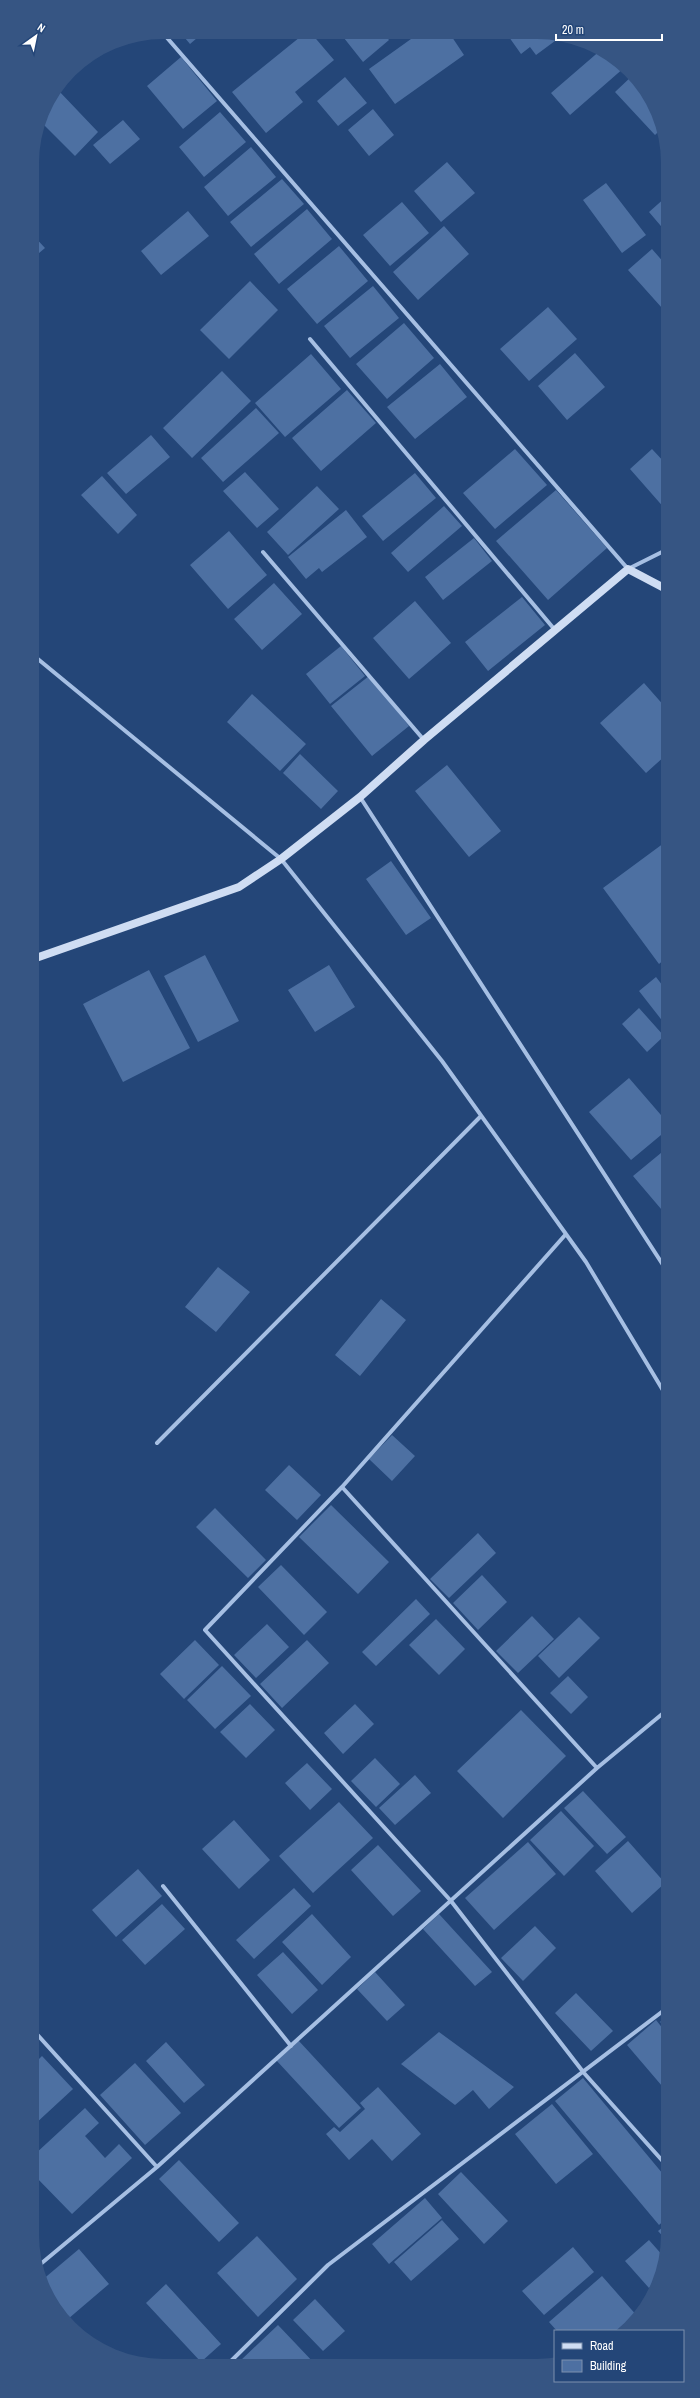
<svg xmlns="http://www.w3.org/2000/svg" width="700" height="2398" font-family="'Archivo Narrow',sans-serif">
  <style>
    .building { fill: #4d70a2 }
    .lines { fill: none; stroke-linecap: round; stroke-linejoin: round }
    .street { stroke: #a6bfe3; stroke-width: 4 }
    .secondary { stroke: #cfddf3; stroke-width: 8 }
  </style>
  <rect width="100%" height="100%" fill="#244678"/>
  <path class="building" d="M 180,32 L 204,32 L 190,44 Z
    M 305,33 L 311,33 L 334,60 L 295,92 L 303,102 L 266,133 L 232,92 Z
    M 340,33 L 383,33 L 389,40 L 363,62 Z
    M 418,34 L 450,34 L 464,55 L 395,104 L 369,69 Z
    M 513,34 L 557,35 L 559,38 L 536,55 L 530,47 L 521,54 L 509,37 Z
    M 602,49 L 625,67 L 570,115 L 551,93 Z
    M 181,57 L 217,101 L 183,129 L 147,86 Z
    M 633,75 L 654,105 L 662,128 L 655,135 L 615,92 Z
    M 345,77 L 367,103 L 338,126 L 317,101 Z
    M 58,90 L 98,132 L 75,156 L 40,121 L 42,113 Z
    M 373,109 L 394,135 L 369,156 L 348,130 Z
    M 220,112 L 246,142 L 204,177 L 179,147 Z
    M 123,120 L 140,139 L 110,164 L 93,145 Z
    M 251,147 L 276,177 L 228,216 L 204,187 Z
    M 447,162 L 475,193 L 441,222 L 414,191 Z
    M 282,179 L 304,204 L 251,247 L 230,222 Z
    M 606,183 L 646,235 L 622,253 L 583,200 Z
    M 666,197 L 666,232 L 649,212 Z
    M 402,202 L 429,233 L 390,266 L 363,235 Z
    M 307,209 L 332,239 L 279,284 L 254,254 Z
    M 188,211 L 209,236 L 161,275 L 141,251 Z
    M 444,226 L 469,254 L 418,300 L 393,272 Z
    M 32,234 L 45,248 L 32,259 Z
    M 339,246 L 368,281 L 317,324 L 287,289 Z
    M 652,249 L 666,265 L 666,305 L 662,308 L 628,270 Z
    M 250,281 L 278,310 L 229,359 L 200,330 Z
    M 373,286 L 399,318 L 350,358 L 324,326 Z
    M 548,307 L 577,339 L 529,381 L 500,349 Z
    M 404,323 L 434,358 L 387,399 L 356,364 Z
    M 575,353 L 605,387 L 567,420 L 538,386 Z
    M 311,354 L 341,389 L 285,437 L 255,403 Z
    M 440,364 L 467,397 L 415,439 L 387,407 Z
    M 222,371 L 251,401 L 192,458 L 163,428 Z
    M 347,390 L 376,423 L 321,471 L 292,438 Z
    M 256,408 L 279,433 L 223,482 L 201,458 Z
    M 151,435 L 170,457 L 126,494 L 107,473 Z
    M 515,449 L 547,485 L 495,529 L 463,493 Z
    M 652,449 L 666,464 L 666,510 L 630,469 Z
    M 245,472 L 279,509 L 257,528 L 223,491 Z
    M 415,473 L 436,498 L 383,541 L 362,516 Z
    M 102,476 L 137,515 L 118,534 L 81,495 Z
    M 317,486 L 339,509 L 288,555 L 267,532 Z
    M 556,490 L 607,548 L 548,600 L 496,541 Z
    M 444,506 L 462,526 L 408,572 L 391,553 Z
    M 346,510 L 367,537 L 322,572 L 319,568 L 306,579 L 288,557 Z
    M 229,531 L 267,575 L 228,609 L 190,565 Z
    M 474,538 L 492,561 L 443,600 L 425,577 Z
    M 274,583 L 302,614 L 262,650 L 234,619 Z
    M 522,597 L 545,625 L 488,671 L 465,642 Z
    M 415,601 L 451,643 L 409,679 L 373,638 Z
    M 341,646 L 365,676 L 330,704 L 306,674 Z
    M 369,676 L 409,726 L 372,756 L 331,706 Z
    M 644,683 L 666,708 L 666,755 L 646,773 L 600,723 Z
    M 252,694 L 306,744 L 280,771 L 227,722 Z
    M 300,754 L 338,791 L 321,809 L 283,773 Z
    M 447,765 L 501,831 L 469,857 L 415,791 Z
    M 664,843 L 666,847 L 666,958 L 659,964 L 603,888 Z
    M 391,861 L 431,918 L 406,935 L 366,879 Z
    M 205,955 L 239,1021 L 198,1042 L 164,976 Z
    M 329,965 L 355,1007 L 315,1032 L 288,990 Z
    M 149,970 L 190,1048 L 123,1082 L 83,1004 Z
    M 656,977 L 666,990 L 666,1021 L 664,1023 L 639,991 Z
    M 639,1008 L 664,1036 L 647,1052 L 622,1024 Z
    M 629,1078 L 667,1122 L 667,1130 L 631,1160 L 589,1112 Z
    M 667,1148 L 667,1216 L 633,1176 Z
    M 218,1267 L 250,1292 L 216,1332 L 185,1307 Z
    M 381,1299 L 406,1320 L 360,1376 L 335,1355 Z
    M 392,1435 L 415,1456 L 392,1481 L 369,1459 Z
    M 289,1465 L 321,1495 L 297,1520 L 265,1490 Z
    M 331,1505 L 389,1562 L 358,1594 L 299,1537 Z
    M 215,1508 L 266,1560 L 248,1578 L 196,1527 Z
    M 478,1533 L 496,1553 L 449,1598 L 430,1579 Z
    M 281,1565 L 327,1612 L 304,1635 L 258,1587 Z
    M 482,1575 L 507,1602 L 478,1630 L 453,1603 Z
    M 416,1599 L 430,1614 L 376,1666 L 362,1652 Z
    M 532,1616 L 554,1639 L 518,1673 L 496,1651 Z
    M 579,1617 L 600,1638 L 559,1678 L 538,1656 Z
    M 436,1619 L 465,1649 L 439,1675 L 409,1645 Z
    M 267,1624 L 289,1647 L 256,1678 L 234,1655 Z
    M 195,1640 L 219,1665 L 184,1699 L 160,1674 Z
    M 307,1640 L 329,1663 L 282,1708 L 260,1684 Z
    M 222,1666 L 251,1696 L 215,1729 L 187,1700 Z
    M 568,1676 L 588,1697 L 571,1714 L 550,1693 Z
    M 250,1704 L 275,1730 L 246,1758 L 220,1732 Z
    M 355,1704 L 374,1724 L 343,1754 L 324,1733 Z
    M 521,1710 L 566,1756 L 503,1818 L 457,1771 Z
    M 375,1758 L 400,1784 L 376,1807 L 351,1781 Z
    M 307,1763 L 332,1789 L 310,1810 L 285,1783 Z
    M 415,1775 L 431,1793 L 395,1825 L 379,1808 Z
    M 583,1791 L 626,1837 L 607,1854 L 564,1808 Z
    M 339,1802 L 373,1838 L 313,1893 L 279,1856 Z
    M 561,1811 L 594,1846 L 564,1876 L 530,1840 Z
    M 234,1820 L 270,1860 L 239,1889 L 202,1849 Z
    M 628,1841 L 665,1883 L 632,1913 L 595,1871 Z
    M 528,1842 L 556,1874 L 494,1930 L 465,1898 Z
    M 378,1845 L 421,1891 L 393,1916 L 351,1870 Z
    M 138,1869 L 162,1896 L 116,1937 L 92,1910 Z
    M 294,1888 L 311,1906 L 254,1959 L 236,1940 Z
    M 162,1904 L 185,1929 L 145,1965 L 122,1940 Z
    M 312,1914 L 351,1957 L 322,1985 L 282,1942 Z
    M 439,1914 L 492,1972 L 475,1986 L 423,1929 Z
    M 535,1926 L 556,1948 L 523,1981 L 501,1958 Z
    M 283,1952 L 318,1990 L 292,2014 L 257,1975 Z
    M 375,1972 L 405,2005 L 387,2021 L 357,1989 Z
    M 576,1993 L 613,2031 L 591,2051 L 555,2013 Z
    M 667,2015 L 668,2029 L 660,2022 Z
    M 656,2020 L 668,2035 L 668,2093 L 627,2045 Z
    M 439,2032 L 514,2087 L 489,2109 L 473,2090 L 455,2105 L 401,2064 Z
    M 298,2040 L 361,2108 L 339,2128 L 276,2060 Z
    M 166,2042 L 205,2085 L 184,2103 L 146,2061 Z
    M 42,2056 L 73,2089 L 34,2125 L 34,2064 Z
    M 135,2063 L 181,2113 L 145,2145 L 100,2095 Z
    M 583,2078 L 668,2180 L 668,2217 L 659,2225 L 555,2101 Z
    M 378,2087 L 421,2134 L 392,2161 L 372,2139 L 349,2160 L 326,2134 L 334,2127 L 340,2132 L 365,2109 L 360,2103 Z
    M 552,2104 L 593,2154 L 556,2184 L 515,2134 Z
    M 85,2108 L 99,2123 L 85,2136 L 105,2158 L 119,2144 L 132,2158 L 72,2214 L 34,2175 L 34,2155 Z
    M 179,2160 L 239,2223 L 219,2242 L 159,2179 Z
    M 461,2172 L 508,2221 L 484,2244 L 438,2194 Z
    M 425,2198 L 442,2218 L 389,2264 L 372,2244 Z
    M 442,2220 L 459,2239 L 411,2281 L 394,2262 Z
    M 668,2223 L 668,2242 L 658,2231 Z
    M 257,2236 L 297,2279 L 258,2317 L 217,2273 Z
    M 649,2240 L 664,2257 L 659,2279 L 649,2288 L 625,2261 Z
    M 573,2247 L 594,2272 L 544,2315 L 522,2291 Z
    M 79,2249 L 109,2284 L 68,2319 L 46,2293 L 41,2281 Z
    M 602,2276 L 638,2317 L 635,2321 L 624,2331 L 557,2331 L 549,2322 Z
    M 166,2284 L 221,2344 L 201,2362 L 146,2303 Z
    M 315,2299 L 345,2331 L 323,2351 L 293,2320 Z
    M 278,2325 L 315,2364 L 240,2364 L 239,2362 Z"/>
  <g class="lines">
    <path class="street" d="M 162,32 L 628,569 L 666,550
      M 310,339 L 555,630
      M 263,552 L 424,740
      M 33,655 L 281,859 L 442,1061 L 586,1262 L 667,1397
      M 360,797 L 667,1271
      M 157,1443 L 481,1116
      M 342,1487 L 566,1234
      M 597,1768 L 667,1710
      M 163,1886 L 291,2046
      M 34,2031 L 157,2167
      M 37,2267 L 157,2167 L 597,1768 L 342,1487 L 205,1630 L 451,1901 L 584,2073 L 668,2167
      M 228,2364 L 328,2265 L 667,2008"/>
    <path class="secondary" d="M 33,959 L 239,887 L 281,859 L 360,797 L 424,740 L 628,569 L 666,589"/>
  </g>
  <path d="M0 0H700V2398H0ZM163 39H537A124 124 0 0 1 661 163V2235A124 124 0 0 1 537 2359H163A124 124 0 0 1 39 2235V163A124 124 0 0 1 163 39Z" fill="#365583" fill-rule="evenodd"/>
  <rect x="554" y="2330" width="130" height="52" fill="#244678" stroke="#7c90ae"/>
  <rect x="562" y="2343" width="20" height="6" fill="#cfddf3" stroke="#7c90ae"/>
  <text x="590" y="2350" font-size="12" fill="#ffffff">Road</text>
  <rect x="562" y="2360" width="20" height="12" fill="#4d70a2" stroke="#7c90ae"/>
  <text x="590" y="2370" font-size="12" fill="#ffffff">Building</text>
  <g transform="translate(36 36) rotate(33)" stroke="#244678" stroke-width="3" paint-order="stroke">
  <path d="M0-3L7 15L0 10L-7 15Z" fill="#ffffff"/>
  <text y="-6" font-size="11" font-weight="bold" text-anchor="middle" fill="#ffffff">N</text>
  </g>
  <path d="M556 34v6h106v-6" fill="none" stroke="#ffffff" stroke-width="2"/>
  <text x="562" y="34" font-size="12" fill="#ffffff" stroke="#244678" stroke-width="3" paint-order="stroke">20 m</text>
</svg>
